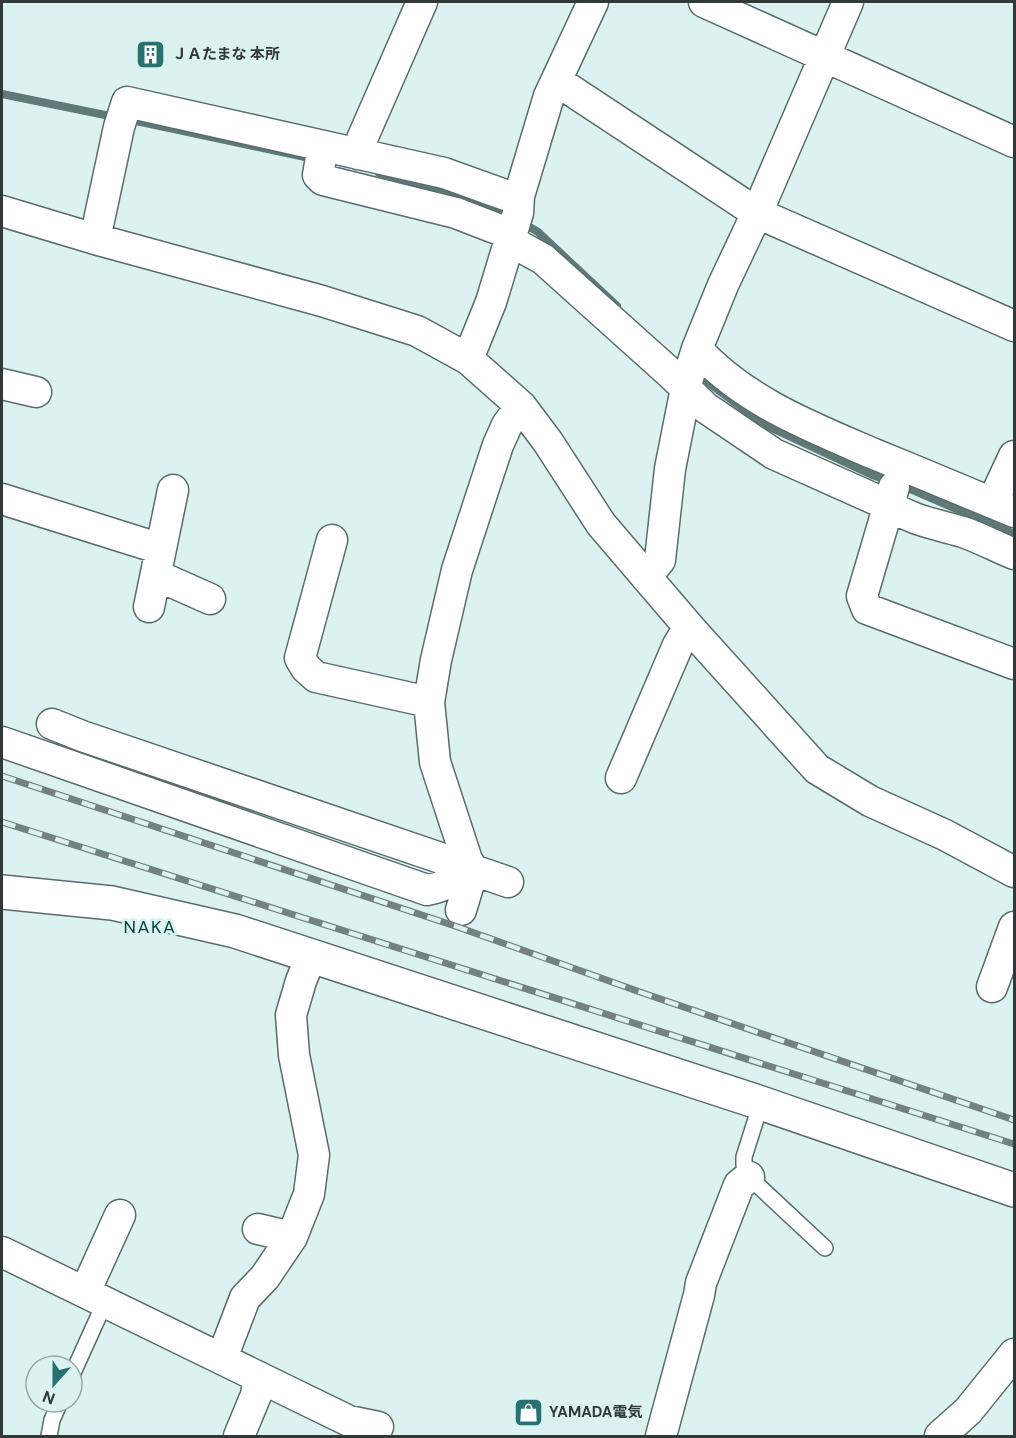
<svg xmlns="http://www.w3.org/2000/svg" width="1016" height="1438" font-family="'DM Sans','Noto Sans JP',sans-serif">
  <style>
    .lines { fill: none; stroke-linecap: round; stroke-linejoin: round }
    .stream { stroke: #5e7978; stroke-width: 8 }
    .lane-casing { stroke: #596c6b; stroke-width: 18 }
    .street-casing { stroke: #596c6b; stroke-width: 33 }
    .secondary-casing { stroke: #596c6b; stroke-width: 36 }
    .lane { stroke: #fff; stroke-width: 15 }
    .street { stroke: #fff; stroke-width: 30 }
    .secondary { stroke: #fff; stroke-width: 33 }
    .rail-casing { stroke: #738180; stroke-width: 7 }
    .rail { stroke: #dbf2f0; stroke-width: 4.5; stroke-dasharray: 14; stroke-linecap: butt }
    .labels { text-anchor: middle; stroke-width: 6; stroke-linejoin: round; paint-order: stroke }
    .poi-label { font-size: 15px; font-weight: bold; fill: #303838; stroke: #dbf2f0; text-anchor: start }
    .quarter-label { font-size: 18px; letter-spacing: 1.5px; fill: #004342; stroke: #dbf2f0 }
  </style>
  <rect width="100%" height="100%" fill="#dbf2f0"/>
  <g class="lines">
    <path class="stream" d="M 2,94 L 115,117
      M 127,119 L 305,157
      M 379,173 L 489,204 L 509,216
      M 523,223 L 538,232 L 617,306
      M 697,374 L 765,425 L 872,475 L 890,481
      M 901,485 L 1014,534"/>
    <defs>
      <path id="lane" d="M 761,1103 L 744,1157 L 744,1165 L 749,1177 L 825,1248
        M 72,1375 L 105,1302
        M 49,1436 L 52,1420 L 60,1402"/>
      <path id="street" d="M 704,2 L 1014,142
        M 557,81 L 757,213 L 1014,326
        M 323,146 L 318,175 L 323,180 L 456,213 L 500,230 L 521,247 L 543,259 L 670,373 L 706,408 L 774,454 L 888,505 C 916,522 933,523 963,532 C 980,538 997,547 1014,554
        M 358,154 L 362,139 L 422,2
        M 2,211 L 95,239 L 322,301 L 417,331 L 468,359 L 521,406 L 548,442 L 601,524 L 689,627 L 817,769 L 870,801 L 945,835 L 1014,872
        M 95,239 L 119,127 L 127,102 L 444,173 L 505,195 L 519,196
        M 697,349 C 744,401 811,427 874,454 C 921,473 968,493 1014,512
        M 468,359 L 491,302 L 518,213 L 519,196 L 549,96 L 593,2
        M 2,384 L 36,392
        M 894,487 L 862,596 L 867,609 L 1014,664
        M 2,499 L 161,549
        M 992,503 L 1014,456
        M 332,540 L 300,658 L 306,668 L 316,677 L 429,702
        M 156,575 L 210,599
        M 646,577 L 660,560 L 670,469 L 688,378 L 697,349 L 723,285 L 757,213 L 848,2
        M 149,607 L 173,490
        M 52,724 L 82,736 L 458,864
        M 2,742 L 427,890 C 461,884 444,872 467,860
        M 621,778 L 678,645 L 689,627
        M 508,882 L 473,870 L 467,860 L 435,762 L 429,702 L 436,660 L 457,570 L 498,445 L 507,425 L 521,406
        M 461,910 L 473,870
        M 992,987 L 1014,927
        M 258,1229 L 292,1237
        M 2,1252 L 349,1421 L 378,1427
        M 85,1292 L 120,1215
        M 222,1358 L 245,1298 L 265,1277 L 292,1237 L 309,1194 L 314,1155 L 294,1055 L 291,1015 L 301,981 L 311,956
        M 239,1436 L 256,1395 L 259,1377
        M 661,1436 L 699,1295 L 701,1283 L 739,1185 L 749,1177
        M 940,1436 L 968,1411 L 1014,1354"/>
      <path id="secondary" d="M 2,892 L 112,903 L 235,931 L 761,1103 L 1014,1190"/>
    </defs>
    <use href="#lane" class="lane-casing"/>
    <use href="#street" class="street-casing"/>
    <use href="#secondary" class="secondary-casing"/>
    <use href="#lane" class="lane"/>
    <use href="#street" class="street"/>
    <use href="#secondary" class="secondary"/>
    <defs>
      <path id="rail" d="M 2,776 L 455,926 L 640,992 L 1014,1120
        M 2,822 L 1014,1144"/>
    </defs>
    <use href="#rail" class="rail-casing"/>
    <use href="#rail" class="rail"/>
  </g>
  <defs>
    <symbol id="building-square" viewBox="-11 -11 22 22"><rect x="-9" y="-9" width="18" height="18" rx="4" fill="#277170" stroke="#dbf2f0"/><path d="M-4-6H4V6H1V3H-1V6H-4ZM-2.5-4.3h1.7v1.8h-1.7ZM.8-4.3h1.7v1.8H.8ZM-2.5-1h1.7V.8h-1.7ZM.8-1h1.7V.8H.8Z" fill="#fff"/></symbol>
    <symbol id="shop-square" viewBox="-11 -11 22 22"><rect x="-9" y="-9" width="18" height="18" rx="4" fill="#277170" stroke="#dbf2f0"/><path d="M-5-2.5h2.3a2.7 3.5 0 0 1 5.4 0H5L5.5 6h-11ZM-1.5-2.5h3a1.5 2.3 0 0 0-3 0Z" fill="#fff"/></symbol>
  </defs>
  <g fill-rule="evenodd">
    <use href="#building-square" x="134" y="38" width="33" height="33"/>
    <use href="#shop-square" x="512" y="1396" width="33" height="33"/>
  </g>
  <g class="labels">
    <g class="poi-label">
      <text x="172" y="59">ＪＡたまな 本所</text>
      <text x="549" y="1417">YAMADA電気</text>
    </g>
    <g class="quarter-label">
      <text x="150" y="933">NAKA</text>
    </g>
  </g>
  <rect width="1016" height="1438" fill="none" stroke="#303838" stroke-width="6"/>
  <g transform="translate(54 1384) rotate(201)"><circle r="28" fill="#dbf2f0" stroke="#97a8a6" stroke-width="1.5"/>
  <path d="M0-4.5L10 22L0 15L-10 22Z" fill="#277170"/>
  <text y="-9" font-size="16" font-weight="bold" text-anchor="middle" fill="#303838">N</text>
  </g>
</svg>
